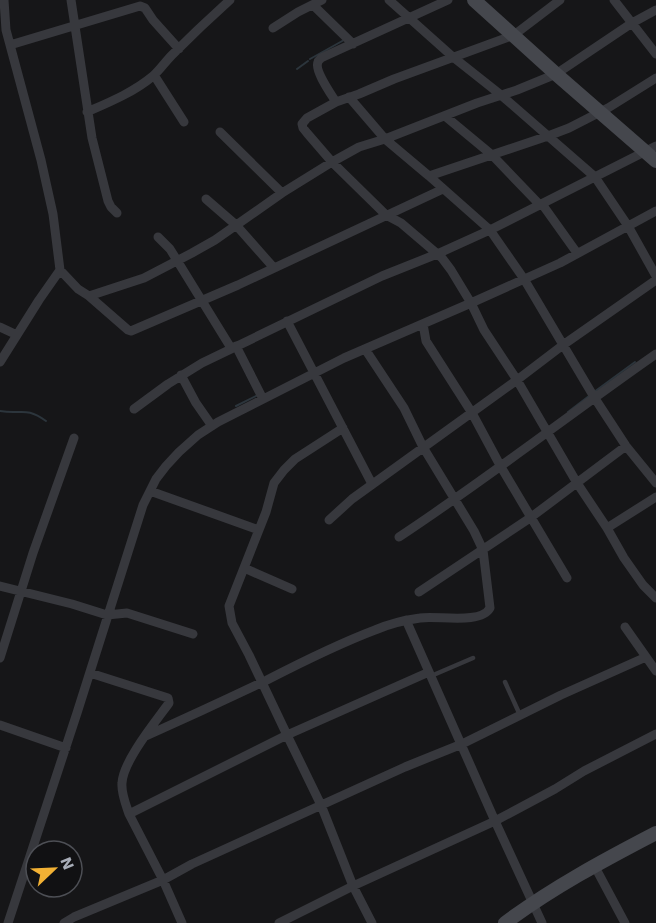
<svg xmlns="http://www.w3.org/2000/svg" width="656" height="923" font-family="'Work Sans',sans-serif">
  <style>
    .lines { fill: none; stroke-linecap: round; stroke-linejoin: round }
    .stream { stroke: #2c353c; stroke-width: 2 }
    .service { stroke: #37383d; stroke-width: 4.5 }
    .minor { stroke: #37383d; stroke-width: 9 }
    .secondary { stroke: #45474d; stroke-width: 14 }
  </style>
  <rect width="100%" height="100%" fill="#161618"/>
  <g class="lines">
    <path class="stream" d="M 310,59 L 344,40
      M 297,69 L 308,61
      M 594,392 L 635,362
      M 236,406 L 258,395
      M 0,411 C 22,415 25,406 46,421
      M 568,412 L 589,396"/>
    <path class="service" d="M 431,676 L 473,658
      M 505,682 L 520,715"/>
    <path class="minor" d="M 4,0 L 6,30 L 41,160 L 53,214 L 60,270 L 78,289 L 89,296 L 128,330 L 131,331 L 238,285 L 443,189
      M 71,0 L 92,138 L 108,201 L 111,207 L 117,213
      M 389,0 L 453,57 L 501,95 L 595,177 L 628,226 L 656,276
      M 560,0 L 514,35 L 394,79 L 359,94 L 336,102 L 307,118 L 302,124 L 303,128 L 307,133 L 332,162 L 386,215 L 401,223 L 442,258 L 451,270 L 471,303 L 484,330 L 517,380 L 577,483 L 607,528 L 624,558 L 643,585 L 656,598
      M 614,0 L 656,54
      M 313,5 L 353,44
      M 273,28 L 298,12 L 322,0
      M 10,45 L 140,6 L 145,8 L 153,20 L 179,49
      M 154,75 L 184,122
      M 349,97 L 385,139 L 477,103 L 517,90 L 556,74 L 632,23 L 656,10
      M 336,102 C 331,94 314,70 318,62 C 318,60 320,60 321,58 L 448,0
      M 87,112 C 110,102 134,92 153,76 C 160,70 165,62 172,55 C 191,36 210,18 230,0
      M 445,116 L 492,155 L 540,205
      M 220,132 L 282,193
      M 429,176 L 548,136 L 569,128 L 608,108 L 656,78
      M 206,199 L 236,225 L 274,268
      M 542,204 L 577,253
      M 158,237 L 170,249 L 231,348
      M 89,296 L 144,278 L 192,253 L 215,240 L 282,193 L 332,162 L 359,147 L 385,139 L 429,176 L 490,230 L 524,279 L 594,397 L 626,446 L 656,483
      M 287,321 L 372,484
      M 423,324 L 426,341 L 472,413 L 501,467 L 567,578
      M 0,327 L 17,335
      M 236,346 L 263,399
      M 0,362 L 39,300 L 60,270
      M 181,375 L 196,403 L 212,426
      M 134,409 L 168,384 L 202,363 L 382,276 L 437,254 L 490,230 L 656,146
      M 343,428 L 295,459 L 284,470 L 274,483 L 266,512 L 229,606 L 232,623 L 249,655 L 287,735 L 429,672
      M 150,491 L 259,530
      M 329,520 L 352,499 L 517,380 L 563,345 L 656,280
      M 607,528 L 656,497
      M 399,537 C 487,479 570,414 656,354
      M 244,568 L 292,589
      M 0,586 L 72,604 L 107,615 L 127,613 L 193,634
      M 419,592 L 530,518 L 626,446
      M 406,620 L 495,821 L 542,923
      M 625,627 L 656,671
      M 0,658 L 33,553 L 74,438
      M 90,673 L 168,698 L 169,703 C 156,721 123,761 122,783 C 121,793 126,805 129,814
      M 0,725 L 66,748
      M 146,736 C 186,718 227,699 267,680 C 302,662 338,644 375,630 C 389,624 405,620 420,618 C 436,615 481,625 490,608 L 483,550 L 474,531 L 423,447 L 404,408 L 365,349
      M 594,865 L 625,923
      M 8,923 L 77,713 L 143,505 L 156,479 L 166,466 L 179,452 L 198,435 L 218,422 L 344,358 L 471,303 L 560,263 L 656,211
      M 64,923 L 74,917 L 163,880 L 192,864 L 405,767 L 462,744 L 561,695 L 646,657
      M 182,923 L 163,880 L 129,814 L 287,735 L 321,805 L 353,886 L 372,923
      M 279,923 L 353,886 L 495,821 L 555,789 L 584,771 L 656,734"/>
    <path class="secondary" d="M 474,0 L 556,74 L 656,161
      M 505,923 C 552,888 604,860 656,833"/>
  </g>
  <g transform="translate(54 869) rotate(67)"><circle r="28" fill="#111113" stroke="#4d4f55" stroke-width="1.5"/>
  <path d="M0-4.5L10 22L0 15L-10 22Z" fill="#f2b134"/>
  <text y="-9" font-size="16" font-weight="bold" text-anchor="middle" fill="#a8adb8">N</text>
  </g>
</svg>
